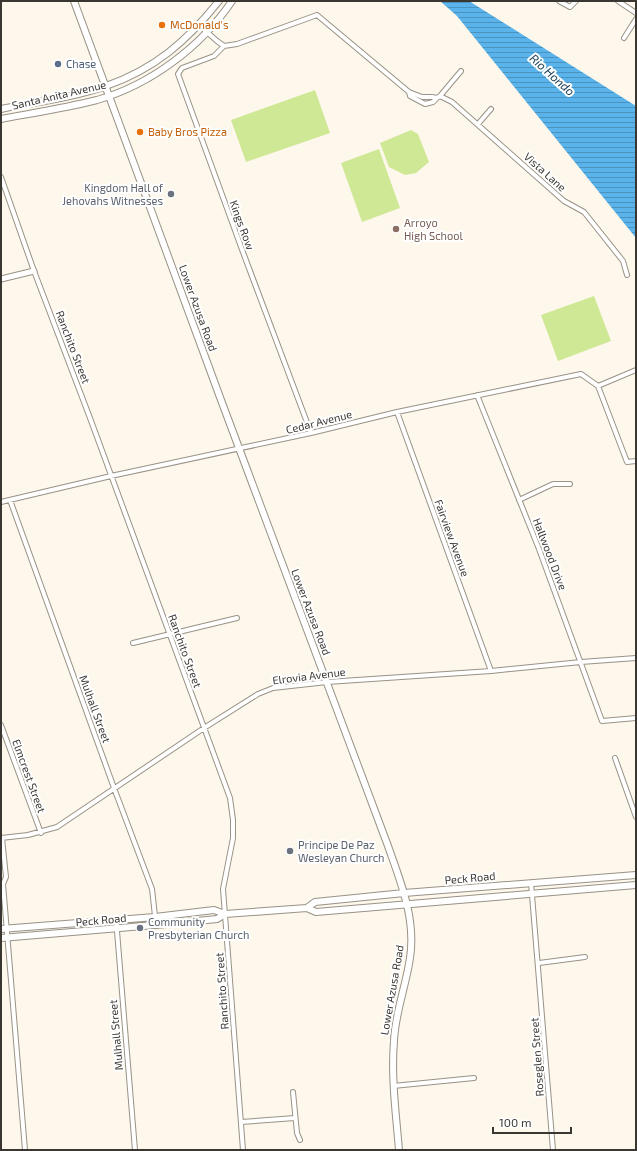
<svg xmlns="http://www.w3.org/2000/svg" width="637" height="1151" font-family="'Exo 2',sans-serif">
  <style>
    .green { fill: #cfe895 }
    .water { fill: url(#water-rules) }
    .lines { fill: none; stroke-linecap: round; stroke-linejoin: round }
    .minor-casing { stroke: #989287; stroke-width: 6 }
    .tertiary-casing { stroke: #989287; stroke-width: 7 }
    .secondary-casing { stroke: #989287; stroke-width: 8 }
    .primary-casing { stroke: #989287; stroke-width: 8 }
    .minor { stroke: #fff; stroke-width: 4 }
    .tertiary { stroke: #fff; stroke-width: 5 }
    .secondary { stroke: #fff; stroke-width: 6 }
    .primary { stroke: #fff; stroke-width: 6 }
    .food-dot { fill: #e8710a; stroke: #fff; stroke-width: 1.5 }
    .service-dot { fill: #5c6f8a; stroke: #fff; stroke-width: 1.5 }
    .worship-dot { fill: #6b7280; stroke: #fff; stroke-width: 1.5 }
    .education-dot { fill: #8d6e63; stroke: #fff; stroke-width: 1.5 }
    .labels { text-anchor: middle; stroke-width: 4; stroke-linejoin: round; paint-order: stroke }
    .food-label { font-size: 11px; fill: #c56008; stroke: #fff; text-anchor: start }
    .service-label { font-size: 11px; fill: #4e5e75; stroke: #fff; text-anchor: start }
    .street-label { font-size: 11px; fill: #3a3733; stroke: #fff }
    .worship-label { font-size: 11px; fill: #5b616d; stroke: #fff; text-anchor: start }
    .education-label { font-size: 11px; fill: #785e54; stroke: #fff; text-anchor: start }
    .water-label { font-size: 12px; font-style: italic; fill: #183e55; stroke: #fff }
  </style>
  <defs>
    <pattern id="water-rules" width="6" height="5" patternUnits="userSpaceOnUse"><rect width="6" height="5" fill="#5ab4eb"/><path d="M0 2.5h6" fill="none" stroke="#4b93bf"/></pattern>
  </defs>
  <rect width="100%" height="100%" fill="#fef7eb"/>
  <path class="green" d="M 315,90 L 330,133 L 246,162 L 231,120 Z
    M 411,130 L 418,134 L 429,162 L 416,173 L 405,175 L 389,167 L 380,143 Z
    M 379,149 L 400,208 L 362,222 L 341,163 Z
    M 594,296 L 611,341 L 558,361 L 541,315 Z"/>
  <path class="water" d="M 440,1 L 469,1 L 636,106 L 636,238 L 457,16 Z"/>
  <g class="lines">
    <defs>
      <path id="minor" d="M 559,1 L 570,7 L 576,1
        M 618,1 L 636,13
        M 199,25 L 217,41 L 224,46 L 237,44 L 317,15 L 409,92 L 410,96 L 425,104 L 433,102 L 437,98
        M 624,38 L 636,19
        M 224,46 L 214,56 L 182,68 L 178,74 L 244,255 L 311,433
        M 409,92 L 422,97 L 432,97 L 437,98 L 440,96 L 452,102 L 564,201 L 584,212 L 623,261 L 627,275
        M 440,96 L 461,71
        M 478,124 L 491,109
        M 1,177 L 34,271 L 90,418 L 230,798 L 233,820 L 233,838 L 223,889 L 243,1150
        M 598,386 L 627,462 L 636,461
        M 598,386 L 636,370
        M 477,395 L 539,549 L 602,721 L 636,718
        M 397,412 L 491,671
        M 10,500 L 114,788 L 152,889 L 156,925
        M 519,500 L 553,484 L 570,484
        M 1,502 L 111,476 L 311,433 L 397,412 L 581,374 L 598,386
        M 133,643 L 237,618
        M 1,725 L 41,833
        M 615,758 L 636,817
        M 1,838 L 28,835 L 57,827 L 204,728 L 258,694 L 273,688 L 327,682 L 491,671 L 581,662 L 636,658
        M 2,838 L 6,877 L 3,884 L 25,1150
        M 531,883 L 553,1150
        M 116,919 L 135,1150
        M 539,963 L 585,957
        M 393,1086 L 474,1078
        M 293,1092 L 297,1133 L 300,1140
        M 241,1122 L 295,1118"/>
      <path id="tertiary" d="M 1,279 L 34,271"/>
      <path id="secondary" d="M 74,1 L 221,400 L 388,846 C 401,883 416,919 410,958 C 406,986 395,1013 394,1041 C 391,1077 396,1114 399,1150
        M 307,908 L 315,902 L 404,893 L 636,875
        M 1,929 L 155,917 L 214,910 L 225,914 L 307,908 L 316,912 L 636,885
        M 1,938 L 167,924 L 217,919 L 225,914"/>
      <path id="primary" d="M 1,109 C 36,102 72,98 106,86 C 155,69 187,41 219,1
        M 1,119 C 33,113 65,108 97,100 C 150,85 201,47 232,1"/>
    </defs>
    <use href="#minor" class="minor-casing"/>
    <use href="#tertiary" class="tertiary-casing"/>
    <use href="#secondary" class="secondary-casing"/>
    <use href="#primary" class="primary-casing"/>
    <use href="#minor" class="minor"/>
    <use href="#tertiary" class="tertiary"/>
    <use href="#secondary" class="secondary"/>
    <use href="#primary" class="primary"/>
  </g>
  <g class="food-dot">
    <circle cx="162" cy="25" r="4"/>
    <circle cx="140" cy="132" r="4"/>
  </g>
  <circle class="service-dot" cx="58" cy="64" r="4"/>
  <g class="worship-dot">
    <circle cx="171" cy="194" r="4"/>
    <circle cx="290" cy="851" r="4"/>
    <circle cx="140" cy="928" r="4"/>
  </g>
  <circle class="education-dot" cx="396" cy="229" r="4"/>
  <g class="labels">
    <g class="food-label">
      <text x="170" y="29">McDonald's</text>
      <text x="148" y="136">Baby Bros Pizza</text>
    </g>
    <g class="service-label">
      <text x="66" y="68">Chase</text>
    </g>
    <g class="street-label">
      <text transform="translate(59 95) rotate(-13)" y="4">Santa Anita Avenue</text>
      <text transform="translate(545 172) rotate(42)" y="4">Vista Lane</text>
      <text transform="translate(242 225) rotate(70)" y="4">Kings Row</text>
      <text transform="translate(198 308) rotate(70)" y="4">Lower Azusa Road</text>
      <text transform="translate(73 347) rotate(69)" y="4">Ranchito Street</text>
      <text transform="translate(319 422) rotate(-14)" y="4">Cedar Avenue</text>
      <text transform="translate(452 538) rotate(70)" y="4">Fairview Avenue</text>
      <text transform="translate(550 554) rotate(69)" y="4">Hallwood Drive</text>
      <text transform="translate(311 612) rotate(69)" y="4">Lower Azusa Road</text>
      <text transform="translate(185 651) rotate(70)" y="4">Ranchito Street</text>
      <text transform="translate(309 676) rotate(-7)" y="4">Elrovia Avenue</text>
      <text transform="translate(95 709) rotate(70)" y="4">Mulhall Street</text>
      <text transform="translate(29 776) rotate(70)" y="4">Elmcrest Street</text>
      <text transform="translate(470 878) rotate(-5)" y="4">Peck Road</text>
      <text transform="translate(101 920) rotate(-5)" y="4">Peck Road</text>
      <text transform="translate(392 990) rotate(-80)" y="4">Lower Azusa Road</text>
      <text transform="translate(222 991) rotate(-94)" y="4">Ranchito Street</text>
      <text transform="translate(116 1035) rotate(-95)" y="4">Mulhall Street</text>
      <text transform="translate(537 1057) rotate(-94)" y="4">Roseglen Street</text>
    </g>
    <g class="worship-label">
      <text x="163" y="192" text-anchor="end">Kingdom Hall of<tspan x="163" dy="13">Jehovahs Witnesses</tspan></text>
      <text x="298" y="849">Principe De Paz<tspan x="298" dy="13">Wesleyan Church</tspan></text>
      <text x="148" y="926">Community<tspan x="148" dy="13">Presbyterian Church</tspan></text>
    </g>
    <g class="education-label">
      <text x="404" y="227">Arroyo<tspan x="404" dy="13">High School</tspan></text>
    </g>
    <g class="water-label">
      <text transform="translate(552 75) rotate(42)" y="4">Rio Hondo</text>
    </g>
  </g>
  <rect width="637" height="1151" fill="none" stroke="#3a3733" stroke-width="4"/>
  <path d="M493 1127v6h78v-6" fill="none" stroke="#3a3733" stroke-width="2"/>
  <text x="499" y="1127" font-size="12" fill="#3a3733" stroke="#ffffff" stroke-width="3" paint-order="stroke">100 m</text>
</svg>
